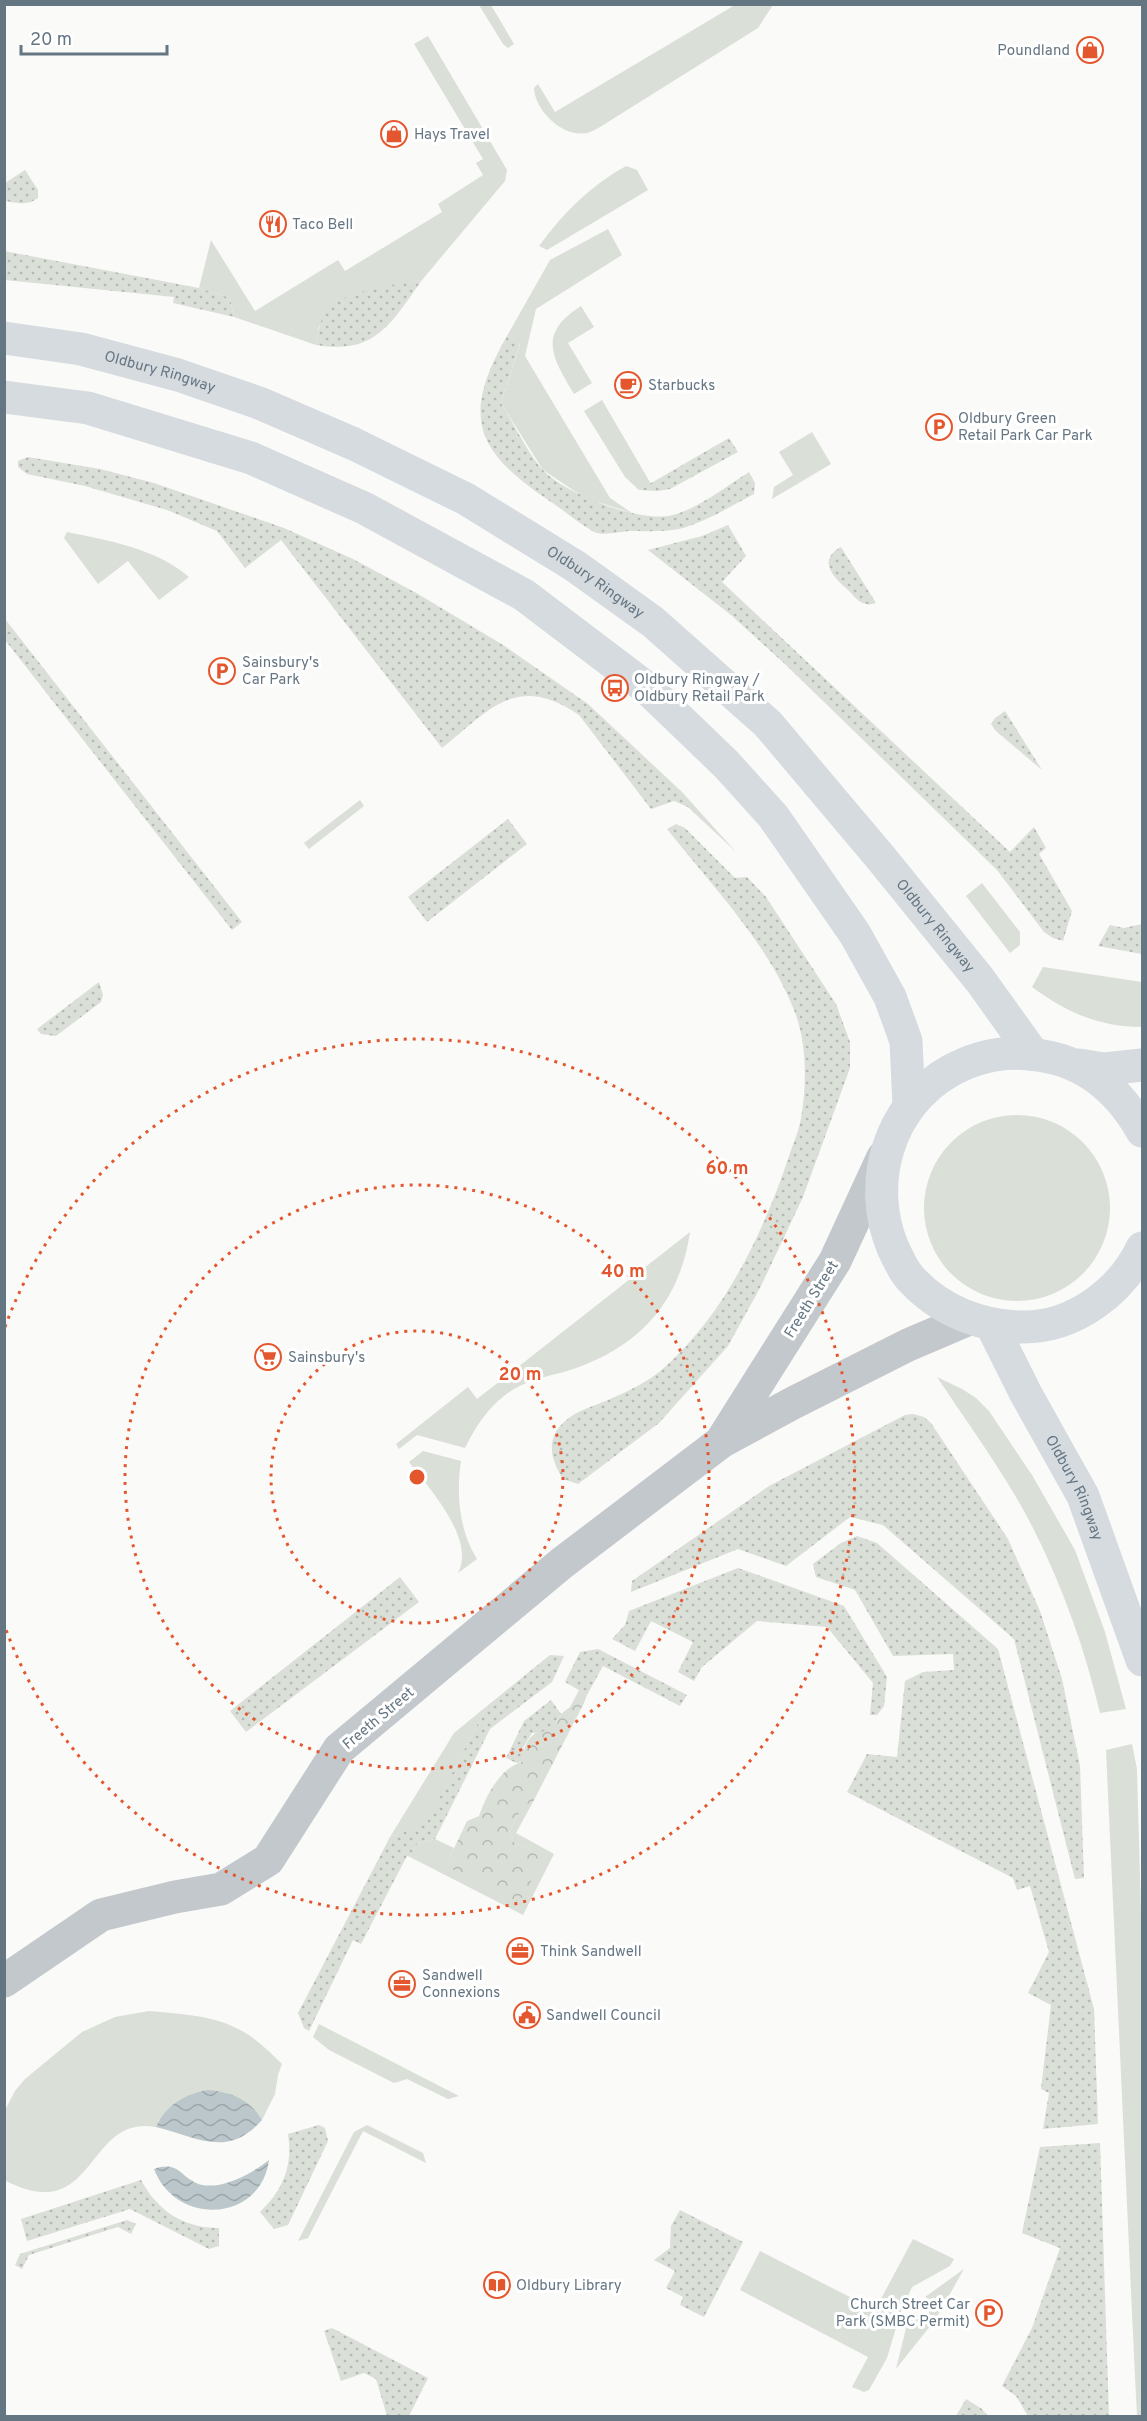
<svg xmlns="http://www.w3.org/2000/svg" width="1147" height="2421" font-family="Overpass,sans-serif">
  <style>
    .grass { fill: #dadfd7 }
    .park { fill: url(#park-crowns) }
    .garden { fill: url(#garden-dots) }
    .water { fill: url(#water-waves) }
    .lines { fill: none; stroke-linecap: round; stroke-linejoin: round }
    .minor { stroke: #c3c8cc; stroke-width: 33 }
    .primary { stroke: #d6dbdf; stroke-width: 33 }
    .ring { fill: none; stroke: #e4572e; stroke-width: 3; stroke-dasharray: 3 6 }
    .labels { text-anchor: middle; stroke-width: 6; stroke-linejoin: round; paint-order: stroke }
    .poi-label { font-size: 15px; fill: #657683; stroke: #fff; text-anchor: start }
    .street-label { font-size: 15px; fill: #657683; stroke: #fff }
    .centre { fill: #e4572e; stroke: #fff; stroke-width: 3 }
    .ring-label { font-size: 18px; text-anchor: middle; font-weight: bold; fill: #e4572e; stroke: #fff; stroke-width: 6; stroke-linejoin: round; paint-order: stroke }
  </style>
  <defs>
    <pattern id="park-crowns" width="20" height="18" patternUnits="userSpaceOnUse" patternTransform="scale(1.5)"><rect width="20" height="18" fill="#dadfd7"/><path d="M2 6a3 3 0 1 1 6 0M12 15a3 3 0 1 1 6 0" fill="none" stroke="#b4b9b4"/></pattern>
    <pattern id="garden-dots" width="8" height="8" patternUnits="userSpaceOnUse" patternTransform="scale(1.5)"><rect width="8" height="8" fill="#dadfd7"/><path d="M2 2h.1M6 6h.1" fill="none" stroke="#b4b9b4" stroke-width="1.8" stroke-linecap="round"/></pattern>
    <pattern id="water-waves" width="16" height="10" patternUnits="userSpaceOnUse" patternTransform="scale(1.5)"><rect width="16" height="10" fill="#bbc7cb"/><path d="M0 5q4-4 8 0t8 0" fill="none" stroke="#9ca6aa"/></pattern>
  </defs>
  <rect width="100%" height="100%" fill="#fafaf8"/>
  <path class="grass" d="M 479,5 L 491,5 L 514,44 L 508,48 L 503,44 Z
    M 735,5 L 773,5 L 758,28 L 600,127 C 596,129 591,132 587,133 C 563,138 535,111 534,88 L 538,84 L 555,112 Z
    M 428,36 L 507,170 L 505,181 L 422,280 L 370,290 L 319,326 L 316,345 L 234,317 L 230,298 L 199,288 L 211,240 L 255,311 L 338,260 L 345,271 L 442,212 L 438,204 L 483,175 L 476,163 L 483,159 L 414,44 Z
    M 626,166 L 637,170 L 648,190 L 547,250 L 539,246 C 563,213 590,186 626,166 Z
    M 608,229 L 622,255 L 536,309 L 525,356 L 610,498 L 632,513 L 585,498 L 543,470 L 501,403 L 520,344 L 507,336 L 550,260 Z
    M 581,306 L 594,327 L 568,343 L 592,383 L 574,394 C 552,357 537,334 581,306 Z
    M 602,400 L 651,484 L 639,490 L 625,477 L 584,411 Z
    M 812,432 L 831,464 L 772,499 L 774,487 L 793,475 L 779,452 Z
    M 67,532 C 110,541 155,548 189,577 L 159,600 L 128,561 L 98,584 L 64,538 Z
    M 360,800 L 364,806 L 309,849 L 304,843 Z
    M 982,883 L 1020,932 L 1020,945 L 1010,953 L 966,896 Z
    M 1043,967 L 1142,982 L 1142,1027 C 1099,1027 1066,1012 1032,987 Z
    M924 1208a93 93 0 1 1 186 0a93 93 0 1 1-186 0Z
    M 690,1232 C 680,1300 643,1343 579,1367 C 558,1375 534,1377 514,1389 C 491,1403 477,1424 465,1448 L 417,1435 L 399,1449 L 396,1444 L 468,1387 L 477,1399 Z
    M 937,1377 L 962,1389 L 976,1398 L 989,1411 L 1032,1475 L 1075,1550 L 1105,1632 L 1126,1709 L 1100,1713 C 1085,1650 1064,1590 1035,1532 C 1008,1478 971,1428 937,1377 Z
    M 423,1451 L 461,1461 C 456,1493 459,1531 477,1559 L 458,1573 C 476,1539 429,1488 409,1462 Z
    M 487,1706 L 426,1825 L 390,1837 L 454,1733 Z
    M 1132,1744 L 1137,1769 L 1142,1949 L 1142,2416 L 1137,2416 L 1135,2377 L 1106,1750 Z
    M 533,1802 L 516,1833 L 554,1854 L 523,1915 L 410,1857 L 417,1844 L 435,1839 L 454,1848 L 449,1859 L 537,1854 L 514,1842 L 510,1830 L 523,1804 Z
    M 149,2011 C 180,2014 215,2015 242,2031 C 257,2039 270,2052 282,2064 L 278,2075 L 275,2094 L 262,2120 L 258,2114 L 159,2120 L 156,2127 C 85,2114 97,2227 6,2181 L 5,2110 L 15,2091 L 25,2079 L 82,2032 L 115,2017 Z
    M 319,2024 L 459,2096 L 448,2099 L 407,2079 L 394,2083 L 329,2050 L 313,2037 Z
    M 367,2125 L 423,2153 L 426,2163 L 363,2131 L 308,2238 L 298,2241 L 354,2132 Z
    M 913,2239 L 954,2259 L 950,2266 L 912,2287 L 900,2314 L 887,2358 L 869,2390 L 864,2392 L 852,2387 L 868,2357 L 740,2290 L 760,2251 L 875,2310 Z
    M 964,2269 L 935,2320 L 896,2369 L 910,2312 L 926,2319 L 934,2302 L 925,2297 Z"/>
  <path class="park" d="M 579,1690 L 587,1695 L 584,1703 L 533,1802 L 523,1805 L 510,1830 L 514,1842 L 537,1854 L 541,1863 L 522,1898 L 515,1901 L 452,1869 L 449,1859 L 467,1821 L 479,1816 C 486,1796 500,1768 522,1762 C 525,1735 535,1732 557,1722 L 561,1714 L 570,1707 Z"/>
  <path class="garden" d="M 25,170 L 38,190 L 38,198 C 27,206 17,203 5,201 L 5,183 Z
    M 4,251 L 199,288 L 230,298 L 234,317 L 173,303 L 174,297 L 5,280 Z
    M 422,280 C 391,323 376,355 316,345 C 318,332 320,319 328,309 C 343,291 399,284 422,280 Z
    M 507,336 L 520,343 L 501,403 C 513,422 527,452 542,469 C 563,493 641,524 673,515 C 697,509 727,486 749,472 L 755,483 L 754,494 C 729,507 706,522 679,529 C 664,532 645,531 629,531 C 620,532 605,535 597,533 C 586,529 562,509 551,502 C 476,452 460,418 507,336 Z
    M 729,438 L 738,452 L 670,489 L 658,491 L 639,490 Z
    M 28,457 L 100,469 L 154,483 L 284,528 L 353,559 L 418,594 L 503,645 L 588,704 L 682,792 L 736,852 L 688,807 L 674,801 L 651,809 L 579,715 C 517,672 489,710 442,748 L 281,540 L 245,568 L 217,531 L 167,510 L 85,486 L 27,474 L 18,467 L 18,461 Z
    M 728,525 L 746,556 L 722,582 L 1010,852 L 1034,827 L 1046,848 L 1039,854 L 1072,911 L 1063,941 L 1053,938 L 1044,932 L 997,870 L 786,665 L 731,615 L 648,550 L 702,536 Z
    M 841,547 L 876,603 C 872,604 870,605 866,604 C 859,603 852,594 847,589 C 833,577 817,560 841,547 Z
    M 5,619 L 242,922 L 232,930 L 5,640 Z
    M 1005,711 L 1042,770 L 996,731 L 991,724 L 995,718 Z
    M 508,819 L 527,844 L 427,922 L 408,897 Z
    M 676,824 L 685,828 L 735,878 L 747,877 L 766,897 L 836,1004 L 850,1042 L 850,1068 L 803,1197 L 760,1288 L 728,1346 L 659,1423 L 578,1484 L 563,1479 C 551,1460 545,1440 564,1422 C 575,1411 594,1406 608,1400 C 629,1391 650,1381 666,1366 C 726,1312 764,1231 789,1156 C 793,1144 799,1131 801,1118 C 807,1085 807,1042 794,1010 C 767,942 713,887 667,829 Z
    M 1142,924 L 1142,954 L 1098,946 L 1110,925 L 1124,928 Z
    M 99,982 L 103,995 L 101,1002 L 56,1036 L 41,1034 L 37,1029 Z
    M 913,1414 L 924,1417 L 931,1423 L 1008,1539 L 1040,1611 L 1062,1679 L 1080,1766 L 1084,1878 L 1075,1879 L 1014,1639 L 883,1525 L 850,1517 L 786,1566 L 738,1549 L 631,1592 L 632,1581 L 769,1486 L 905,1415 Z
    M 857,1536 L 877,1543 L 998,1649 L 1094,2009 L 1098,2124 L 1043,2129 L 1049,2093 L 1041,2089 L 1051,2005 L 1028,1993 L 1049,1952 L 1030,1886 L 1017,1890 L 1013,1878 L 847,1792 L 867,1754 L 897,1757 L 905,1681 L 923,1672 L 954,1670 L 953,1654 L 893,1656 L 855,1590 L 816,1577 L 813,1564 L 841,1543 Z
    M 738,1568 L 844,1606 L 887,1677 L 884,1706 L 877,1715 L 870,1715 L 873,1683 L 827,1627 L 757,1621 L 702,1667 L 694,1681 L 678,1672 L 693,1642 L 651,1621 L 635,1651 L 612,1639 L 625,1625 L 629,1611 Z
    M 400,1577 L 419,1602 L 246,1732 L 230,1711 Z
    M 598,1649 L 687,1695 L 680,1706 L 603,1666 L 587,1695 L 565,1682 L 580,1652 Z
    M 550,1655 L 564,1656 L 552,1682 L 490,1729 L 435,1839 L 417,1844 L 410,1857 L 407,1856 L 361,1944 L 353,1940 L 309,2031 L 304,2028 L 298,2013 L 390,1837 L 426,1824 L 487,1706 Z
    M 551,1700 L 561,1714 C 555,1727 546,1733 532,1733 L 523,1748 L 526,1753 L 522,1762 L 517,1763 L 506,1758 L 524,1721 Z
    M 319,2125 L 325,2128 L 328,2141 L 288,2225 L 274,2229 L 260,2212 C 283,2190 293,2166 288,2134 Z
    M 1100,2143 L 1109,2416 L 1028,2416 L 1016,2396 L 1002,2386 L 1032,2328 L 1060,2248 L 1022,2233 L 1040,2147 Z
    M 141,2180 C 158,2211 183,2228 219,2228 L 219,2246 L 209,2249 L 130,2209 L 27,2241 L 21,2219 Z
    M 680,2210 L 743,2242 L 704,2317 L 680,2305 L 683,2297 L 666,2288 L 675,2271 L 654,2260 L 670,2248 L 671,2226 Z
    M 127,2220 L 136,2224 L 131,2234 L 118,2227 L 29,2255 L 22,2269 L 15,2265 L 20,2254 Z
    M 332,2328 L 428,2378 L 409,2416 L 387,2416 L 376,2379 L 364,2373 L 341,2381 L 324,2331 Z
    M 966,2399 L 982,2409 L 988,2416 L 956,2416 Z"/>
  <path class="water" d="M 208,2090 C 230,2092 250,2099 262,2120 C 227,2159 197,2137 156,2127 C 166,2105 185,2094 208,2090 Z
    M 269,2160 C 261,2222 176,2227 154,2169 C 178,2161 179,2175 196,2183 C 217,2193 253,2173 269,2160 Z"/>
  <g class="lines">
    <path class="minor" d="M 722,1440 L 835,1261 L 883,1157
      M 4,1981 L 101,1915 L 175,1897 L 221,1889 L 268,1860 L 339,1749 L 562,1563 L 721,1442 L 793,1403 L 908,1345 L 969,1319"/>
    <g class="primary">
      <path id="s1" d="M 4,338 L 81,349 L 178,375 L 259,403 L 354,444 L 466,499 L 575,566 L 653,622 L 768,724 L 881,858 L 980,980 L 1033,1054"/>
      <path d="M 4,397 L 88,408 L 251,458 L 364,508 L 524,595 L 648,689 L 726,764 L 773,816 L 855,934 L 890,997 L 906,1041 L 909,1106"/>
      <path d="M 1079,1065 L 1104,1069 L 1142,1065"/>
      <path d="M 1142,1131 C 1119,1090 1085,1061 1037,1055 C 1007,1050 977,1056 950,1071 C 888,1106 866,1184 893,1248 C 898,1258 903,1271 911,1279 C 940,1311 982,1327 1024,1327 C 1074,1327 1121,1292 1142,1248"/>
      <path id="s2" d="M 991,1324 L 1026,1394 L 1083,1496 L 1142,1660"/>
    </g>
  </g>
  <g class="ring">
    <circle cx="417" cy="1477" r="146"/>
    <circle cx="417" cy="1477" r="292"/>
    <path d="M5 1327A438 438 0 1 1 5 1627"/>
  </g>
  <defs>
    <symbol id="shop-ring" viewBox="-11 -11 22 22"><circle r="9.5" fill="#fff" stroke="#e4572e" stroke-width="1.5"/><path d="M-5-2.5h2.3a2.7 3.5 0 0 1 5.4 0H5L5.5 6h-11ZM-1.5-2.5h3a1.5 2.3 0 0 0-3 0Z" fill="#e4572e"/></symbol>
    <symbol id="restaurant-ring" viewBox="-11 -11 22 22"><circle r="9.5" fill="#fff" stroke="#e4572e" stroke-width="1.5"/><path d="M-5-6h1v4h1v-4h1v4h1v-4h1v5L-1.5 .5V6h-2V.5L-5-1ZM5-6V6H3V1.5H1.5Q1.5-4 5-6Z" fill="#e4572e"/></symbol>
    <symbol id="cafe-ring" viewBox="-11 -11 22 22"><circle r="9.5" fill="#fff" stroke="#e4572e" stroke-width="1.5"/><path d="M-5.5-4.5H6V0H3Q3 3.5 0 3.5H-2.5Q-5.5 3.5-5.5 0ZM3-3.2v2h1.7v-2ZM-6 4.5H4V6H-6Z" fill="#e4572e"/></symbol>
    <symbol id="parking-ring" viewBox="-11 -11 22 22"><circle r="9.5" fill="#fff" stroke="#e4572e" stroke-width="1.5"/><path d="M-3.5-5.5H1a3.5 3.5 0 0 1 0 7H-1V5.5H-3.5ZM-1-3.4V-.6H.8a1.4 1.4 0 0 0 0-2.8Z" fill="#e4572e"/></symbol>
    <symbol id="bus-ring" viewBox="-11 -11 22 22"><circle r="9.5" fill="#fff" stroke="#e4572e" stroke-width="1.5"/><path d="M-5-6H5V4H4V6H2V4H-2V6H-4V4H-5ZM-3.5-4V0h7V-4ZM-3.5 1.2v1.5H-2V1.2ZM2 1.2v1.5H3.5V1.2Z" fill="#e4572e"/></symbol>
    <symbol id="supermarket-ring" viewBox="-11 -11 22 22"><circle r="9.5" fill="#fff" stroke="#e4572e" stroke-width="1.5"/><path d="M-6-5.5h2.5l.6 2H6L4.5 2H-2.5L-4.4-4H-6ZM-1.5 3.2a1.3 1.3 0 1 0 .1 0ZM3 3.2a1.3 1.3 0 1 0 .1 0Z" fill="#e4572e"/></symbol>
    <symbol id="office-ring" viewBox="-11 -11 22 22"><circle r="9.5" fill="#fff" stroke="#e4572e" stroke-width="1.5"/><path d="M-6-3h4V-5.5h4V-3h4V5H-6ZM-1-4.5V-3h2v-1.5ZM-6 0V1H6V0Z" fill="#e4572e"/></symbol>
    <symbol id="civic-ring" viewBox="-11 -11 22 22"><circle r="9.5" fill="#fff" stroke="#e4572e" stroke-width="1.5"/><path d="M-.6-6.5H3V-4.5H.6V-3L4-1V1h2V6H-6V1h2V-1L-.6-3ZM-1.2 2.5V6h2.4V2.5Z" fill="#e4572e"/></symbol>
    <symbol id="library-ring" viewBox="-11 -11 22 22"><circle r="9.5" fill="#fff" stroke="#e4572e" stroke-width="1.5"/><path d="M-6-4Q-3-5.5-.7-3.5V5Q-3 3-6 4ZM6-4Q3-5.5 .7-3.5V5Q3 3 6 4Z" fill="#e4572e"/></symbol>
  </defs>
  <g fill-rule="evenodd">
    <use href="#shop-ring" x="1075" y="35" width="30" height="30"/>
    <use href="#shop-ring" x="379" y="119" width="30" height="30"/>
    <use href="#restaurant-ring" x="258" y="209" width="30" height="30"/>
    <use href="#cafe-ring" x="613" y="370" width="30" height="30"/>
    <use href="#parking-ring" x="924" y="412" width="30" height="30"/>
    <use href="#parking-ring" x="207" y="656" width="30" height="30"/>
    <use href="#bus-ring" x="600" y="673" width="30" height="30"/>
    <use href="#supermarket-ring" x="253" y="1342" width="30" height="30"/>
    <use href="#office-ring" x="505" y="1936" width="30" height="30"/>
    <use href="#office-ring" x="387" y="1969" width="30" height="30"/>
    <use href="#civic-ring" x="512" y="2000" width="30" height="30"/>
    <use href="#library-ring" x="482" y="2270" width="30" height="30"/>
    <use href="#parking-ring" x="974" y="2298" width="30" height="30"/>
  </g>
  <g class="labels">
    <g class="poi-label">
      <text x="1070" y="55" text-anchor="end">Poundland</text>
      <text x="414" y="139">Hays Travel</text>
      <text x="292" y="229">Taco Bell</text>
      <text x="648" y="390">Starbucks</text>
      <text x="958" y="423">Oldbury Green<tspan x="958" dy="17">Retail Park Car Park</tspan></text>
      <text x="242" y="667">Sainsbury's<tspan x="242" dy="17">Car Park</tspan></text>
      <text x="634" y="684">Oldbury Ringway /<tspan x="634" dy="17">Oldbury Retail Park</tspan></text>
      <text x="288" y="1362">Sainsbury's</text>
      <text x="540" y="1956">Think Sandwell</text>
      <text x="422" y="1980">Sandwell<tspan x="422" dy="17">Connexions</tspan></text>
      <text x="546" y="2020">Sandwell Council</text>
      <text x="516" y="2290">Oldbury Library</text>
      <text x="970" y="2309" text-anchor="end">Church Street Car<tspan x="970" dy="17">Park (SMBC Permit)</tspan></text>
    </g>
    <g class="street-label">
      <text dy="5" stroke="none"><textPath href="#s1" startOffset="160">Oldbury Ringway</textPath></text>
      <text dy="5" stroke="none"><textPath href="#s1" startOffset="646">Oldbury Ringway</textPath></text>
      <text dy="5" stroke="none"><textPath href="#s1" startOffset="1132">Oldbury Ringway</textPath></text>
      <text transform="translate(811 1299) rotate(-58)" y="5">Freeth Street</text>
      <text dy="5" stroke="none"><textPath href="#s2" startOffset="184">Oldbury Ringway</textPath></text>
      <text transform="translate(378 1718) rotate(-40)" y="5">Freeth Street</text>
    </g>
  </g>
  <circle cx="417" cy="1477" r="9" class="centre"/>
  <g class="ring-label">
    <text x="727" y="1174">60 m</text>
    <text x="623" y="1277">40 m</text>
    <text x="520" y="1380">20 m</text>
  </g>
  <rect width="1147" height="2421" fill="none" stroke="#657683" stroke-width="12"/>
  <path d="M21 45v9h146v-9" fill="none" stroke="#657683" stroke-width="3"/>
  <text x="30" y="45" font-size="18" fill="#657683" stroke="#ffffff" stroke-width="4.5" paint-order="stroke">20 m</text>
</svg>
